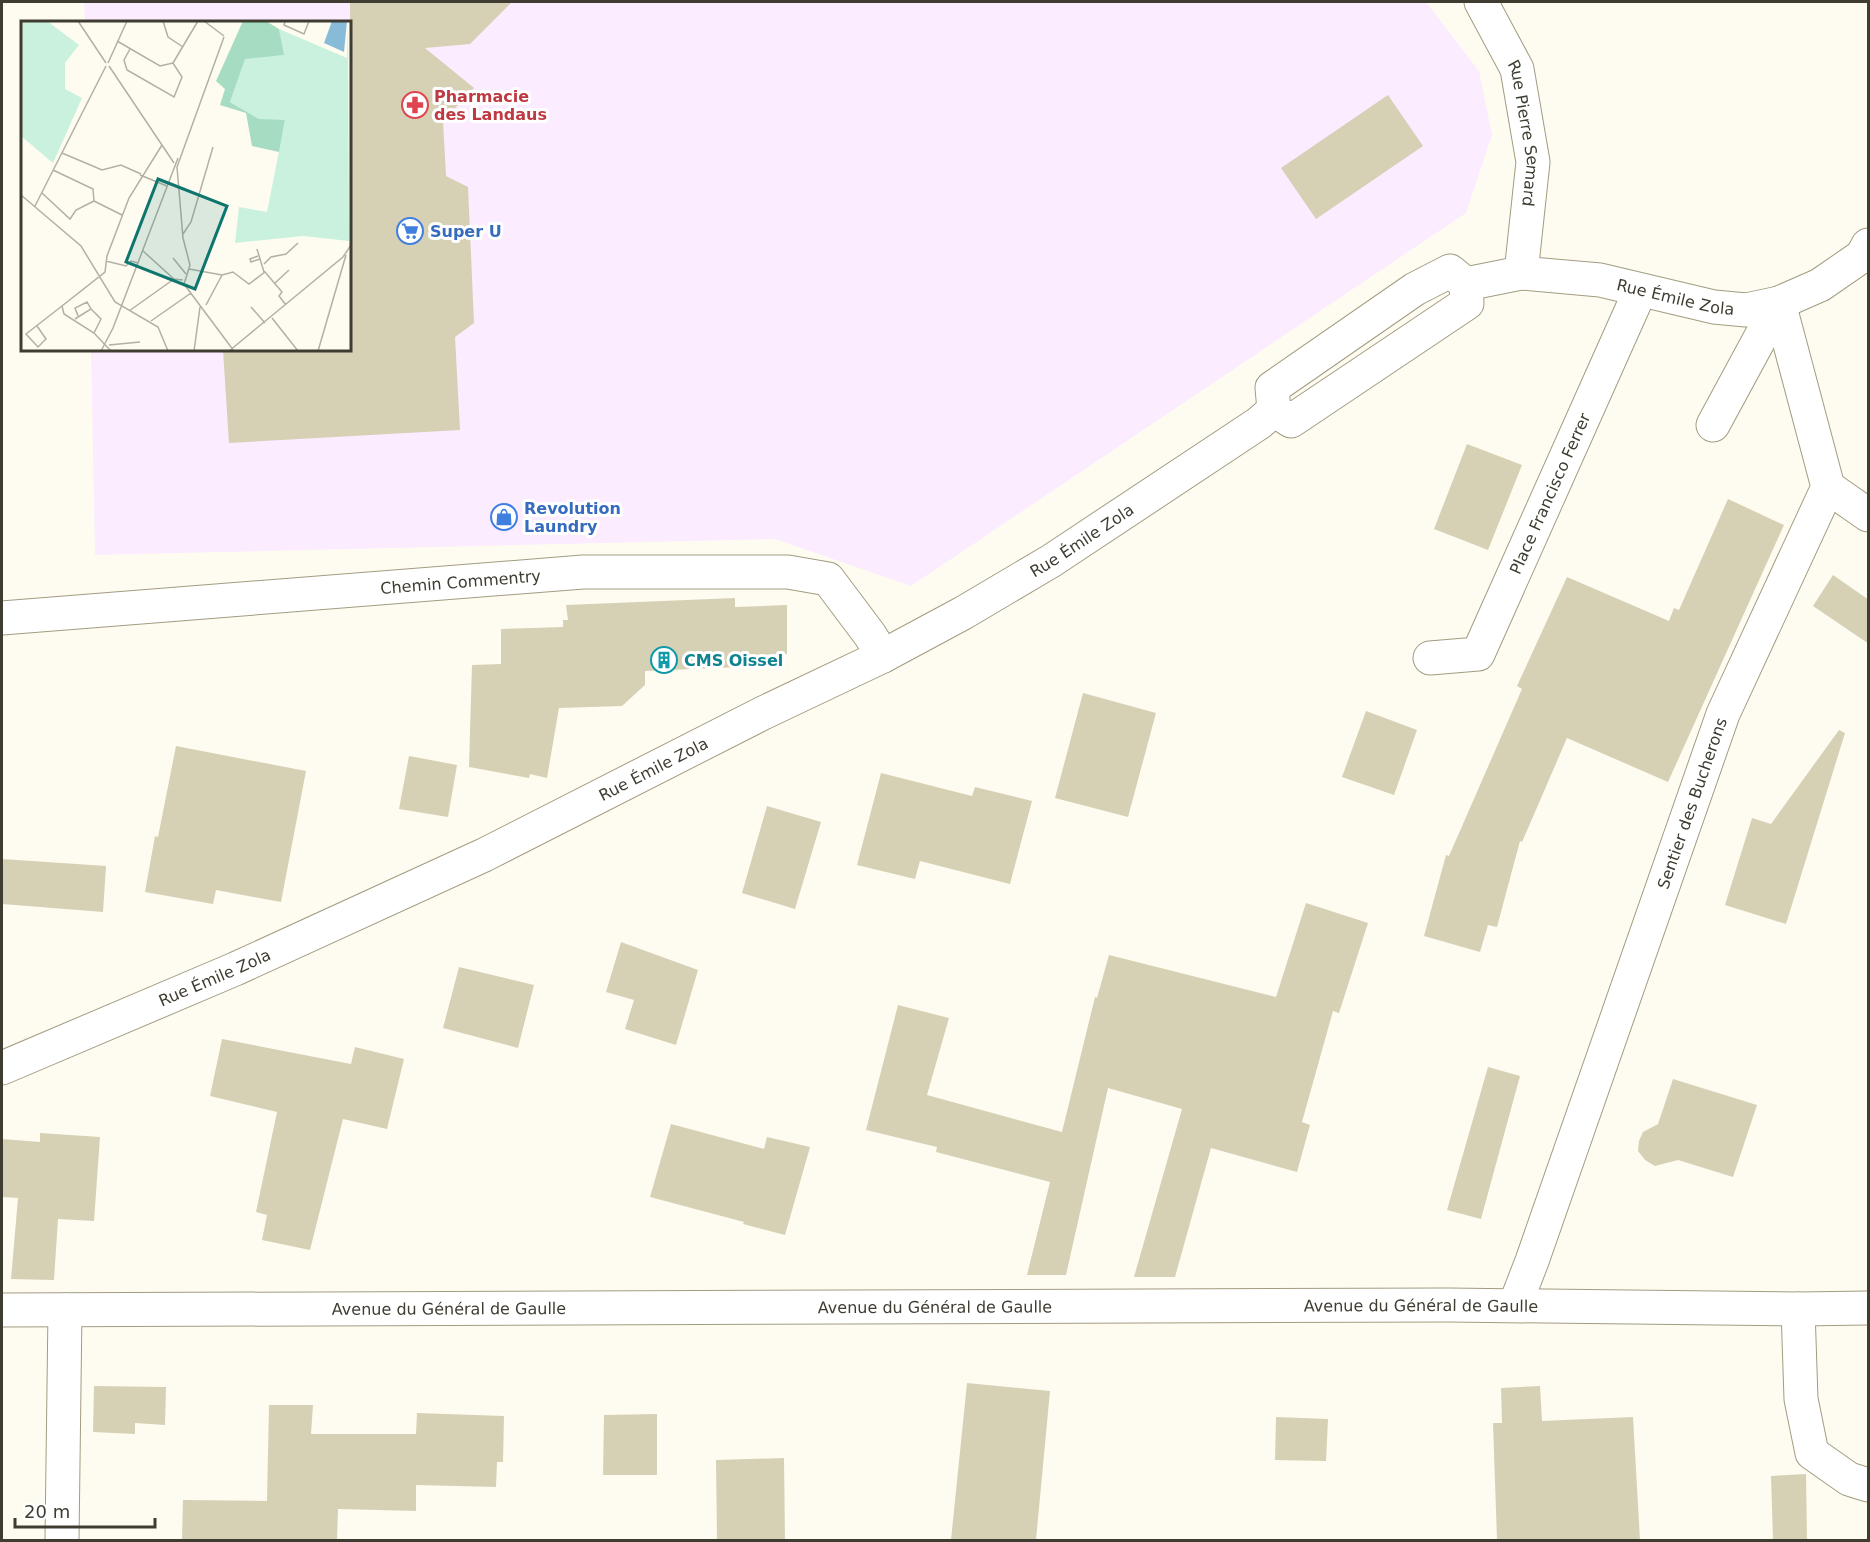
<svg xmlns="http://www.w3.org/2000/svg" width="1870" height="1542" font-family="'DejaVu Sans',sans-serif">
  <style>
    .commercial { fill: #fbecff }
    .building { fill: #d6d0b5 }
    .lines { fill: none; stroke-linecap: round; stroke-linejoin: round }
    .minor-casing { stroke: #a29c81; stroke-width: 35 }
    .secondary-casing { stroke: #a29c81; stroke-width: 35 }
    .minor { stroke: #fff; stroke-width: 33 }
    .secondary { stroke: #fff; stroke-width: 33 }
    .labels { text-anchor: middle; stroke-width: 6; stroke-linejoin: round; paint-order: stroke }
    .health-label { font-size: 16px; font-weight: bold; fill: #be3a42; stroke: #fff; text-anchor: start }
    .street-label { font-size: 16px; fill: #3f3d32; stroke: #fff }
    .shop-label { font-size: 16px; font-weight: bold; fill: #366cbe; stroke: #fff; text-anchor: start }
    .culture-label { font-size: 16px; font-weight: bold; fill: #0d838f; stroke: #fff; text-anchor: start }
    .inset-road { fill: none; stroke: #b2b0a5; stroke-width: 1.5 }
    .view { fill: #0f766e; fill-opacity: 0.15; stroke: #0f766e; stroke-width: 3 }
    .inset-edge { fill: none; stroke: #3f3d32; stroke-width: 3 }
  </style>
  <rect width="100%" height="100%" fill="#fefcf1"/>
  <path class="commercial" d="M 84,2 L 1426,2 L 1479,71 L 1492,135 L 1466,213 L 911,586 L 775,539 L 95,555 L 91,350 L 350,350 L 350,22 L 85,22 Z"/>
  <path class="building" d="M 350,2 L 512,2 L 470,44 L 425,48 L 474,88 L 443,121 L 446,176 L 468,187 L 474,323 L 455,337 L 460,430 L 229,443 L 223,350 L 350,350 Z
    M 1388,95 L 1423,146 L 1316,219 L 1281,168 Z
    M 1467,444 L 1522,465 L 1488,550 L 1434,529 Z
    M 1728,499 L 1784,525 L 1668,782 L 1567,738 L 1522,842 L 1520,841 L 1497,927 L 1488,925 L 1480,952 L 1424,936 L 1446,855 L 1449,856 L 1522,689 L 1517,686 L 1567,577 L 1669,621 L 1674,608 L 1679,610 Z
    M 1833,575 L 1869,600 L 1869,644 L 1813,606 Z
    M 735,598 L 735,607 L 787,605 L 787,654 L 764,655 L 764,666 L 645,671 L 645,685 L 622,706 L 559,708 L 547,778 L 530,774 L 529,778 L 469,767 L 472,665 L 501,664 L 501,629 L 563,627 L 563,620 L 568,620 L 566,605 Z
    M 1083,693 L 1156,713 L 1128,817 L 1055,798 Z
    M 1366,711 L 1417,730 L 1394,795 L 1342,777 Z
    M 1839,730 L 1845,733 L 1786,924 L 1725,905 L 1752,818 L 1771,824 Z
    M 176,746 L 306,771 L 281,902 L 216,890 L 213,904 L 145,892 L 155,836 L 158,837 Z
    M 409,756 L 457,765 L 448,817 L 399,809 Z
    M 881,773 L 972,796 L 975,787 L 1032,801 L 1010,884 L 920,861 L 915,879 L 857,865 Z
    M 767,806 L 821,822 L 795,909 L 742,893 Z
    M 2,859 L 106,866 L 103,912 L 2,904 Z
    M 1306,903 L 1368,923 L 1339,1013 L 1333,1011 L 1302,1122 L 1310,1125 L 1297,1172 L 1211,1148 L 1175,1277 L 1134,1277 L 1182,1109 L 1108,1088 L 1066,1275 L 1027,1275 L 1050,1182 L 936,1152 L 937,1147 L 866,1130 L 898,1005 L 949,1018 L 927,1095 L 1062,1132 L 1095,997 L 1097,998 L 1109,955 L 1276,997 Z
    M 621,942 L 698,970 L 676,1045 L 625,1029 L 634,1000 L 606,992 Z
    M 459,967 L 534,985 L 518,1048 L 443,1028 Z
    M 222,1039 L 351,1064 L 355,1047 L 404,1059 L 387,1129 L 343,1119 L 310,1250 L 262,1240 L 267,1215 L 256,1212 L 277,1112 L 210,1096 Z
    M 1488,1067 L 1520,1076 L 1481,1219 L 1447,1210 Z
    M 1673,1079 L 1757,1105 L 1733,1177 L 1678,1160 L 1655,1166 L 1645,1160 L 1638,1151 L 1639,1141 L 1643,1132 L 1658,1124 Z
    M 671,1124 L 764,1149 L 767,1137 L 810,1147 L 785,1235 L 743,1224 L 744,1222 L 650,1197 Z
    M 40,1133 L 100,1137 L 94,1221 L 58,1219 L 54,1280 L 11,1279 L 18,1198 L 2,1197 L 2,1139 L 40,1142 Z
    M 967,1383 L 1050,1391 L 1036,1540 L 951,1540 Z
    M 94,1386 L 166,1387 L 165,1425 L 135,1423 L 135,1434 L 93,1432 Z
    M 1540,1386 L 1542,1421 L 1633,1417 L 1640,1540 L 1497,1540 L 1493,1423 L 1502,1423 L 1501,1388 Z
    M 269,1405 L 313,1405 L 311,1434 L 416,1434 L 417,1413 L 504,1416 L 503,1462 L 497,1462 L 496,1487 L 416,1485 L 416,1511 L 338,1509 L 337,1540 L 182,1540 L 183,1500 L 267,1501 Z
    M 657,1414 L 657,1475 L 603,1475 L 604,1415 Z
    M 1276,1417 L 1328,1419 L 1326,1461 L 1275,1460 Z
    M 784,1458 L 785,1540 L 717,1540 L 716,1460 Z
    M 1806,1474 L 1807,1540 L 1773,1540 L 1771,1476 Z"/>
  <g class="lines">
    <defs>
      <g id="minor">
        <path id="s1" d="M 1481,2 L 1517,69 L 1533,162 L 1521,273"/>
        <path d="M 1713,425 L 1779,303"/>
        <path d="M 1828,487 L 1868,515"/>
        <path id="s2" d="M 2,618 L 583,572 L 788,572 L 828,579 L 870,635 L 883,656"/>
        <path id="s3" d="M 1430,658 L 1478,654 L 1640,291"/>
        <path id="s4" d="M 1515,1305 L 1532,1261 L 1723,714 L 1828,487 L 1779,303"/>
        <path d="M 1798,1309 L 1801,1399 L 1812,1453 L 1849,1479 L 1868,1485"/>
        <path d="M 62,1540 L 65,1310"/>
      </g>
      <g id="secondary">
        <path d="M 1450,271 L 1466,284 L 1467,303 L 1291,421 L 1274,410 L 1272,388 L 1415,289 Z"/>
        <path id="s5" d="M 1466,284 L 1521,273 L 1600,280 L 1714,307 L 1746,310 L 1779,303 L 1820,285 L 1862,256 L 1868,245"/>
        <path id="s6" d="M 2,1068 L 235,969 L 484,855 L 763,713 L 883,656 L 963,613 L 1051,561 L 1259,423 L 1274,410"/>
        <path id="s7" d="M 2,1310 L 1449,1305 L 1798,1309 L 1868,1308"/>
      </g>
    </defs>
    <use href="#minor" class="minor-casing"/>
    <use href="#secondary" class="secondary-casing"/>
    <use href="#minor" class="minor"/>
    <use href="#secondary" class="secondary"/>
  </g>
  <defs>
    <symbol id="pharmacy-ring" viewBox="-11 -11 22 22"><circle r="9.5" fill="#fff" stroke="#e0444e" stroke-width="1.5"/><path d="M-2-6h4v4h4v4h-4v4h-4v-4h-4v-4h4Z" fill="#e0444e"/></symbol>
    <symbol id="supermarket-ring" viewBox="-11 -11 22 22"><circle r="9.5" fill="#fff" stroke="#3f7fe0" stroke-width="1.5"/><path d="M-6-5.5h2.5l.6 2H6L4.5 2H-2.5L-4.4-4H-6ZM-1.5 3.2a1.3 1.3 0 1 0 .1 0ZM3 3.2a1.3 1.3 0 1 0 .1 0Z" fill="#3f7fe0"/></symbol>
    <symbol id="shop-ring" viewBox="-11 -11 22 22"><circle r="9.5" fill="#fff" stroke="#3f7fe0" stroke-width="1.5"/><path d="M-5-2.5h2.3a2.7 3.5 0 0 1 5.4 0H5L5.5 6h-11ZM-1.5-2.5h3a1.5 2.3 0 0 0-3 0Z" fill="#3f7fe0"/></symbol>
    <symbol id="building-ring" viewBox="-11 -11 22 22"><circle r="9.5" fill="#fff" stroke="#0f9aa8" stroke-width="1.5"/><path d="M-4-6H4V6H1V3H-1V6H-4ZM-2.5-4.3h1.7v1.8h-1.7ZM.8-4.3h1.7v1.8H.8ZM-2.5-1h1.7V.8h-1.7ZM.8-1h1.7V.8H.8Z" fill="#0f9aa8"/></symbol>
  </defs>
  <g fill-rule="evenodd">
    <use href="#pharmacy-ring" x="400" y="90" width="30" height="30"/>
    <use href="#supermarket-ring" x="395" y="216" width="30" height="30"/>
    <use href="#shop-ring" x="489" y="502" width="30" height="30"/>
    <use href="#building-ring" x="649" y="645" width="30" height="30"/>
  </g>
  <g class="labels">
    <g class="health-label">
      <text x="434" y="102">Pharmacie<tspan x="434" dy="18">des Landaus</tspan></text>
    </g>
    <g class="street-label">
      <text dy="6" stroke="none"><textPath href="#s1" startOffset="141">Rue Pierre Semard</textPath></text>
      <text dy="6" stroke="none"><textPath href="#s5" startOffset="213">Rue Émile Zola</textPath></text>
      <text dy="6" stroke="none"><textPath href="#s3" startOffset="224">Place Francisco Ferrer</textPath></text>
      <text dy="6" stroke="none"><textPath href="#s6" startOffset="1203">Rue Émile Zola</textPath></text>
      <text dy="6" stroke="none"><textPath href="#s2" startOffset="460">Chemin Commentry</textPath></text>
      <text dy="6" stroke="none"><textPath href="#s6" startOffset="717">Rue Émile Zola</textPath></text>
      <text dy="6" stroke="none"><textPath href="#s4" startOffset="532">Sentier des Bucherons</textPath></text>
      <text dy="6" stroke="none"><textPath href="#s6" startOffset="231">Rue Émile Zola</textPath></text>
      <text dy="6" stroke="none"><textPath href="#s7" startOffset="1419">Avenue du Général de Gaulle</textPath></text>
      <text dy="6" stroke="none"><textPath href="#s7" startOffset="933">Avenue du Général de Gaulle</textPath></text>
      <text dy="6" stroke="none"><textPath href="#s7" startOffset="447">Avenue du Général de Gaulle</textPath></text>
    </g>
    <g class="shop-label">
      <text x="430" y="237">Super U</text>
      <text x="524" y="514">Revolution<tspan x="524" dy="18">Laundry</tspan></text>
    </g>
    <g class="culture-label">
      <text x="684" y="666">CMS Oissel</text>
    </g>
  </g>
  <g transform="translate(21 21)">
    <rect width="330" height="330" fill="#fefcf1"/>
    <path d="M 0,0 L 26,0 L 58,24 L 44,42 L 44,68 L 61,77 L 32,142 L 0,115 ZM 327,0 L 328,220 L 282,215 L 214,222 L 218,186 L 246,191 L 264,100 L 238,98 L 209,81 L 224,37 L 262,34 L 258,8 L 326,37 Z" fill="#c9f1dd"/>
    <path d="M 222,0 L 245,0 L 258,8 L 263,34 L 224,38 L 209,81 L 238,98 L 264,99 L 258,131 L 231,125 L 225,92 L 199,84 L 204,68 L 195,60 Z" fill="#a6dcc1"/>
    <path d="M 311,0 L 326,0 L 323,31 L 303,22 Z" fill="#88bbd7"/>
    <path class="inset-road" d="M 57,0 L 85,42M 142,0 L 147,16 L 162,26M 183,0 L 203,15M 264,0 L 263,4 L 283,13 L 288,0M 203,16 L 156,146 L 162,217 L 169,244 L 163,263 L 213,330M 96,20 L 139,45 L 152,42M 109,28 L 103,39 L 106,49 L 153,76 L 161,56 L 152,42M 87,42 L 106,0M 152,42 L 177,0M 88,45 L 153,142M 41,132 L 81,149 L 100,144 L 120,153M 32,149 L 72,168 L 73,180M 119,154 L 146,165M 21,172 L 49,198 L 55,189 L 73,180M 0,174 L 60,225 L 94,281 L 137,306 L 147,330M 73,180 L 101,194M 14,185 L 85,45M 162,213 L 170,201 L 192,126M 236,228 L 243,251M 122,230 L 153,258 L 162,259M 237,235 L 229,238 L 230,241 L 239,238M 152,237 L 165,253M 85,240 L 105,245 L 110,240 L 117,242M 243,243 L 250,236 L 265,233 L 277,222M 168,248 L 201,254 L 212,251 L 228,263 L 244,251 L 261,271 L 258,275 L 265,284M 254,262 L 268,249M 185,284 L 201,254M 230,286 L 244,302M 70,288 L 80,298 L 73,312M 108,290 L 153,258M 251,297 L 277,330M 54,298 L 70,288 L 66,281 L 54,287 L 57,295M 130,300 L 170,272M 16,305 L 25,318 L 17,326 L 5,313 L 41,285M 88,324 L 119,321M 80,330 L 92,307 L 157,137M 90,330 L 73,312 L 43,293 L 41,285 L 84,251 L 86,235 L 108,177 L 141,124M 173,330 L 179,286M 208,330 L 322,236 L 330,224M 297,330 L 325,234"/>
    <path class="view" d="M 137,158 L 206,185 L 174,268 L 105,241 Z"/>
    <rect width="330" height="330" class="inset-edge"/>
  </g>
  <rect width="1870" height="1542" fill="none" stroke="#3f3d32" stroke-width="6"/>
  <path d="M15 1518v9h140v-9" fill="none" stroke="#3f3d32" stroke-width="3"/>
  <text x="24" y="1518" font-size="18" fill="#3f3d32" stroke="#ffffff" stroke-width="4.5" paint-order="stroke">20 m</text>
</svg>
